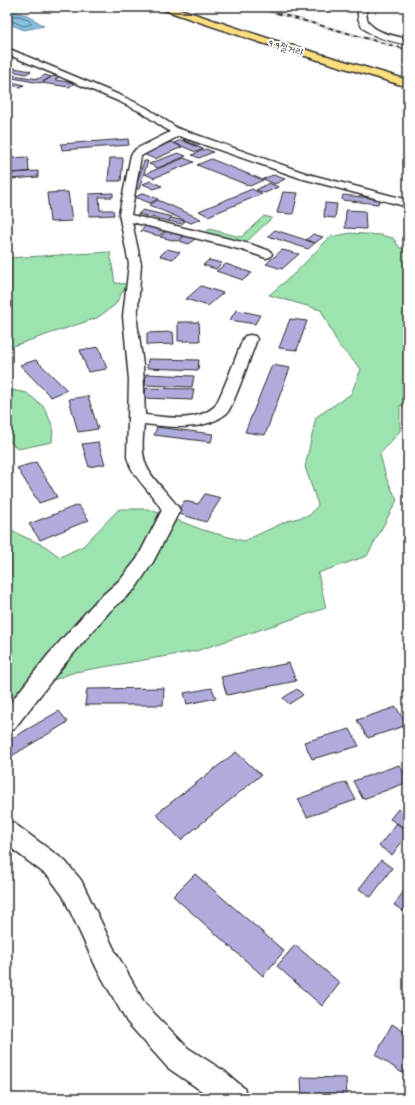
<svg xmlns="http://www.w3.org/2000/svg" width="415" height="1105" font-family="Dekko,'Poor Story',sans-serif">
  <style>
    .green { fill: #9ce3b0; stroke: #64876e }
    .water { fill: #85c0e4; stroke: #61849a }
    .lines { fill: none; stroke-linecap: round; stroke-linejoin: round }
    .shore { stroke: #4f6775; stroke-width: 1 }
    .building { fill: #afacdd; stroke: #2b2b2b }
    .minor-casing { stroke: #2b2b2b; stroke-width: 3 }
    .highway-casing { stroke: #2b2b2b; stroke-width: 3 }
    .minor { fill: #fff; fill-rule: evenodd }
    .highway { fill: #fedf80; fill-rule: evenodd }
    .rail-casing { stroke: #2b2b2b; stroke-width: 2 }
    .rail { stroke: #fff; stroke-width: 1.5; stroke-dasharray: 4.5; stroke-linecap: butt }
    .labels { text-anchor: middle; stroke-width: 4; stroke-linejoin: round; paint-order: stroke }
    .far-street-label { font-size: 10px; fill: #2b2b2b; stroke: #fff }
  </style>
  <rect width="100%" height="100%" fill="#fff"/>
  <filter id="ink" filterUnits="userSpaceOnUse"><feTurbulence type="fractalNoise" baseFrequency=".025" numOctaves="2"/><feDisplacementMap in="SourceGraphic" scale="8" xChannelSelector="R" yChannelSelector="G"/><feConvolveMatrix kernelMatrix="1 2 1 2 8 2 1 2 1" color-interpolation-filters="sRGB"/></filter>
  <g filter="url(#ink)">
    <path class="green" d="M 264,216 L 272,218 L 244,244 L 204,234 L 209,229 L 241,237 Z
      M 350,233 L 380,235 L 393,238 L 400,248 L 408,249 L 408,408 L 400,405 L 400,431 L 380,454 L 386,477 L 397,500 L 367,556 L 318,573 L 326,608 L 196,651 L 75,672 L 7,697 L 7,529 L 45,546 L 60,557 L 83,546 L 119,509 L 148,509 L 203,530 L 244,541 L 287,521 L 310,515 L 318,505 L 305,467 L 316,417 L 351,394 L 361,369 L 339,346 L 321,310 L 269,295 L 295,273 L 330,237 Z
      M 110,252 L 115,283 L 127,284 L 115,305 L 97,318 L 7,348 L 7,258 Z
      M 7,389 L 27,393 L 44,407 L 53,427 L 52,442 L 18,449 L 7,439 Z"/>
    <path class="water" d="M 14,12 L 27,15 L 44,26 L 24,30 L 7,23 L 7,13 Z"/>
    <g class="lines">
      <path class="shore" d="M 11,16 C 19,15 27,17 32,24 L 23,26 L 10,20 Z"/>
    </g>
    <path class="building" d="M 8,67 L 31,71 L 26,74 L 7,70 Z
      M 7,74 L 38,79 L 45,75 L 51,77 L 40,83 L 7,77 Z
      M 53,76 L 59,77 L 55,80 L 75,83 L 69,87 L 42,83 Z
      M 9,81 L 24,85 L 20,87 L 7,84 Z
      M 188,138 L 203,144 L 198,146 L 183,140 Z
      M 128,139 L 129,145 L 62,150 L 61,144 Z
      M 181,140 L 203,149 L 196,152 L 174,143 Z
      M 171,142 L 182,147 L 155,159 L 143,154 Z
      M 206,149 L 213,152 L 199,158 L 192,155 Z
      M 178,153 L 186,156 L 158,168 L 149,164 Z
      M 28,157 L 29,172 L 11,173 L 11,158 Z
      M 110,158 L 123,158 L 121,181 L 108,181 Z
      M 184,158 L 194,162 L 154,178 L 145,174 Z
      M 211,159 L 263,180 L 250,186 L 197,165 Z
      M 144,161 L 148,161 L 139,189 L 135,189 Z
      M 38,171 L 38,177 L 11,179 L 11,173 Z
      M 273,175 L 285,179 L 275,184 L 263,179 Z
      M 150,181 L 162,186 L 154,189 L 143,184 Z
      M 269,183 L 278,187 L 265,193 L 256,190 Z
      M 252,189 L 262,194 L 208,216 L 199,211 Z
      M 68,192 L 72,221 L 50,222 L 47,193 Z
      M 283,192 L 298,193 L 293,214 L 277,213 Z
      M 113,193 L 113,197 L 99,197 L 100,210 L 113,210 L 114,215 L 89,216 L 89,194 Z
      M 144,193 L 158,199 L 150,203 L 135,197 Z
      M 343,195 L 380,199 L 378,204 L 342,200 Z
      M 158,200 L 201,219 L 191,223 L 149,205 Z
      M 325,203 L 337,204 L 335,218 L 324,217 Z
      M 143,210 L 172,217 L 168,221 L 138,214 Z
      M 346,210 L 365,211 L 366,229 L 345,228 Z
      M 171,218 L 185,221 L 182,224 L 168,221 Z
      M 147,225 L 166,230 L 159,236 L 140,231 Z
      M 275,230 L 306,240 L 315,243 L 308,249 L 268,236 Z
      M 167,231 L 184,235 L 177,241 L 160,237 Z
      M 313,234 L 323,237 L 315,243 L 306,240 Z
      M 186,235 L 196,238 L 189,244 L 179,241 Z
      M 167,249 L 180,252 L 173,259 L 160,256 Z
      M 282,250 L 299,254 L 282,269 L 266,264 Z
      M 209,260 L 222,263 L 216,269 L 203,265 Z
      M 226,264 L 252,273 L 243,280 L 216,271 Z
      M 201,286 L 223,293 L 208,306 L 186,299 Z
      M 236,310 L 260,315 L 255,324 L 230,320 Z
      M 290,319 L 307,321 L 297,350 L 279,348 Z
      M 178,322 L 199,322 L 200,341 L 178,341 Z
      M 173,332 L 174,344 L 147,345 L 147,333 Z
      M 99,347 L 107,369 L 88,372 L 80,350 Z
      M 148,359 L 199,360 L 198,370 L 147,368 Z
      M 36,360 L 67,390 L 51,397 L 20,365 Z
      M 272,365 L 290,368 L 265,435 L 245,432 Z
      M 146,374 L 194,376 L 192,387 L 145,385 Z
      M 146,388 L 194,389 L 192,400 L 144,398 Z
      M 88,396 L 98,429 L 78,432 L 69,399 Z
      M 157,427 L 213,434 L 211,442 L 154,435 Z
      M 98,442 L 105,464 L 89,467 L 82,444 Z
      M 36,462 L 57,497 L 39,503 L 17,468 Z
      M 205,494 L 221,498 L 206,522 L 176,513 L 184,501 L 198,504 Z
      M 78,505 L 89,520 L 40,540 L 29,524 Z
      M 289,663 L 296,681 L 227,695 L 221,677 Z
      M 164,688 L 163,705 L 85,705 L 87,689 Z
      M 212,688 L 216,698 L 187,704 L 184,693 Z
      M 297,689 L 303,695 L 289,704 L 283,698 Z
      M 396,707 L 407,725 L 368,738 L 357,720 Z
      M 59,711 L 68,722 L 10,757 L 7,752 L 7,741 Z
      M 350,729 L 359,746 L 312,759 L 304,742 Z
      M 236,752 L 261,775 L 181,840 L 156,814 Z
      M 399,765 L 408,779 L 408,782 L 363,799 L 353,781 Z
      M 346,782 L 356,800 L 307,817 L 298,799 Z
      M 398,809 L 405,814 L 408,809 L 408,831 L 390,819 Z
      M 397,823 L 408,831 L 408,842 L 404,839 L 392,855 L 379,846 Z
      M 381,860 L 392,868 L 371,897 L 359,889 Z
      M 195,874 L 284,951 L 263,976 L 173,896 Z
      M 408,885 L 408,914 L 394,905 Z
      M 295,945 L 340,983 L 322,1006 L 277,966 Z
      M 392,1024 L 408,1034 L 408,1077 L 376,1055 Z
      M 301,1077 L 346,1078 L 347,1098 L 302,1098 Z"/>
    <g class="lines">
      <defs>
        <path id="minor" d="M 359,7 L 367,7 C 361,31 390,35 408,39 L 408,45 C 388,40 351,35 359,7 Z
          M 7,48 L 124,97 L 147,108 L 177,128 L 308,174 L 408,200 L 408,207 L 300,178 L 179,136 L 141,156 L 131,215 L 250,244 L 270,251 L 272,254 L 270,257 L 266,258 L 242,250 L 132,222 L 141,264 L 137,322 L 143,365 L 145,415 C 167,417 194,423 214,407 C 219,403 239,349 243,339 L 245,336 L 250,335 L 255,336 L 257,339 C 253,350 233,407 227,413 C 204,432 171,427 144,424 C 143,437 141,450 145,462 C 150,479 170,494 180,510 L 153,562 L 135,589 L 110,611 L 62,667 L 14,729 L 7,732 L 7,707 L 48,655 L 96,601 L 121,579 L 137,559 L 162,510 C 152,492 133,479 127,457 L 129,380 L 123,316 L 129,264 L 119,214 L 131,155 L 136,149 L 170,132 L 141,112 L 118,101 L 7,54 Z
          M 7,820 L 15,824 L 65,861 L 81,880 L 115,951 L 145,1004 L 188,1048 L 224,1071 L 244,1088 L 248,1098 L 212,1098 L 168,1068 L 127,1022 L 97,969 L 63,896 L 49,877 L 7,845 Z"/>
        <path id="highway" d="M 159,7 L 174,7 L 270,39 L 408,80 L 408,87 L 262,43 L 161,9 Z"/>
      </defs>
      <use href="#minor" class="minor-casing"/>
      <use href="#highway" class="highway-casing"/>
      <use href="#minor" class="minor"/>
      <use href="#highway" class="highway"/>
      <defs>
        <path id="rail" d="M 255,7 L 408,50"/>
      </defs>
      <use href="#rail" class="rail-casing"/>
      <use href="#rail" class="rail"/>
    </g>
  </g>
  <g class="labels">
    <g class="far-street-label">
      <text transform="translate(286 47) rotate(17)" y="4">9·9절거리</text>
    </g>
  </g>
  <rect width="415" height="1105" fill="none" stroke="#fff" stroke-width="24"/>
  <rect x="12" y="12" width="391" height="1081" fill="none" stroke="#2b2b2b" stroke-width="1.5" filter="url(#ink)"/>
</svg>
